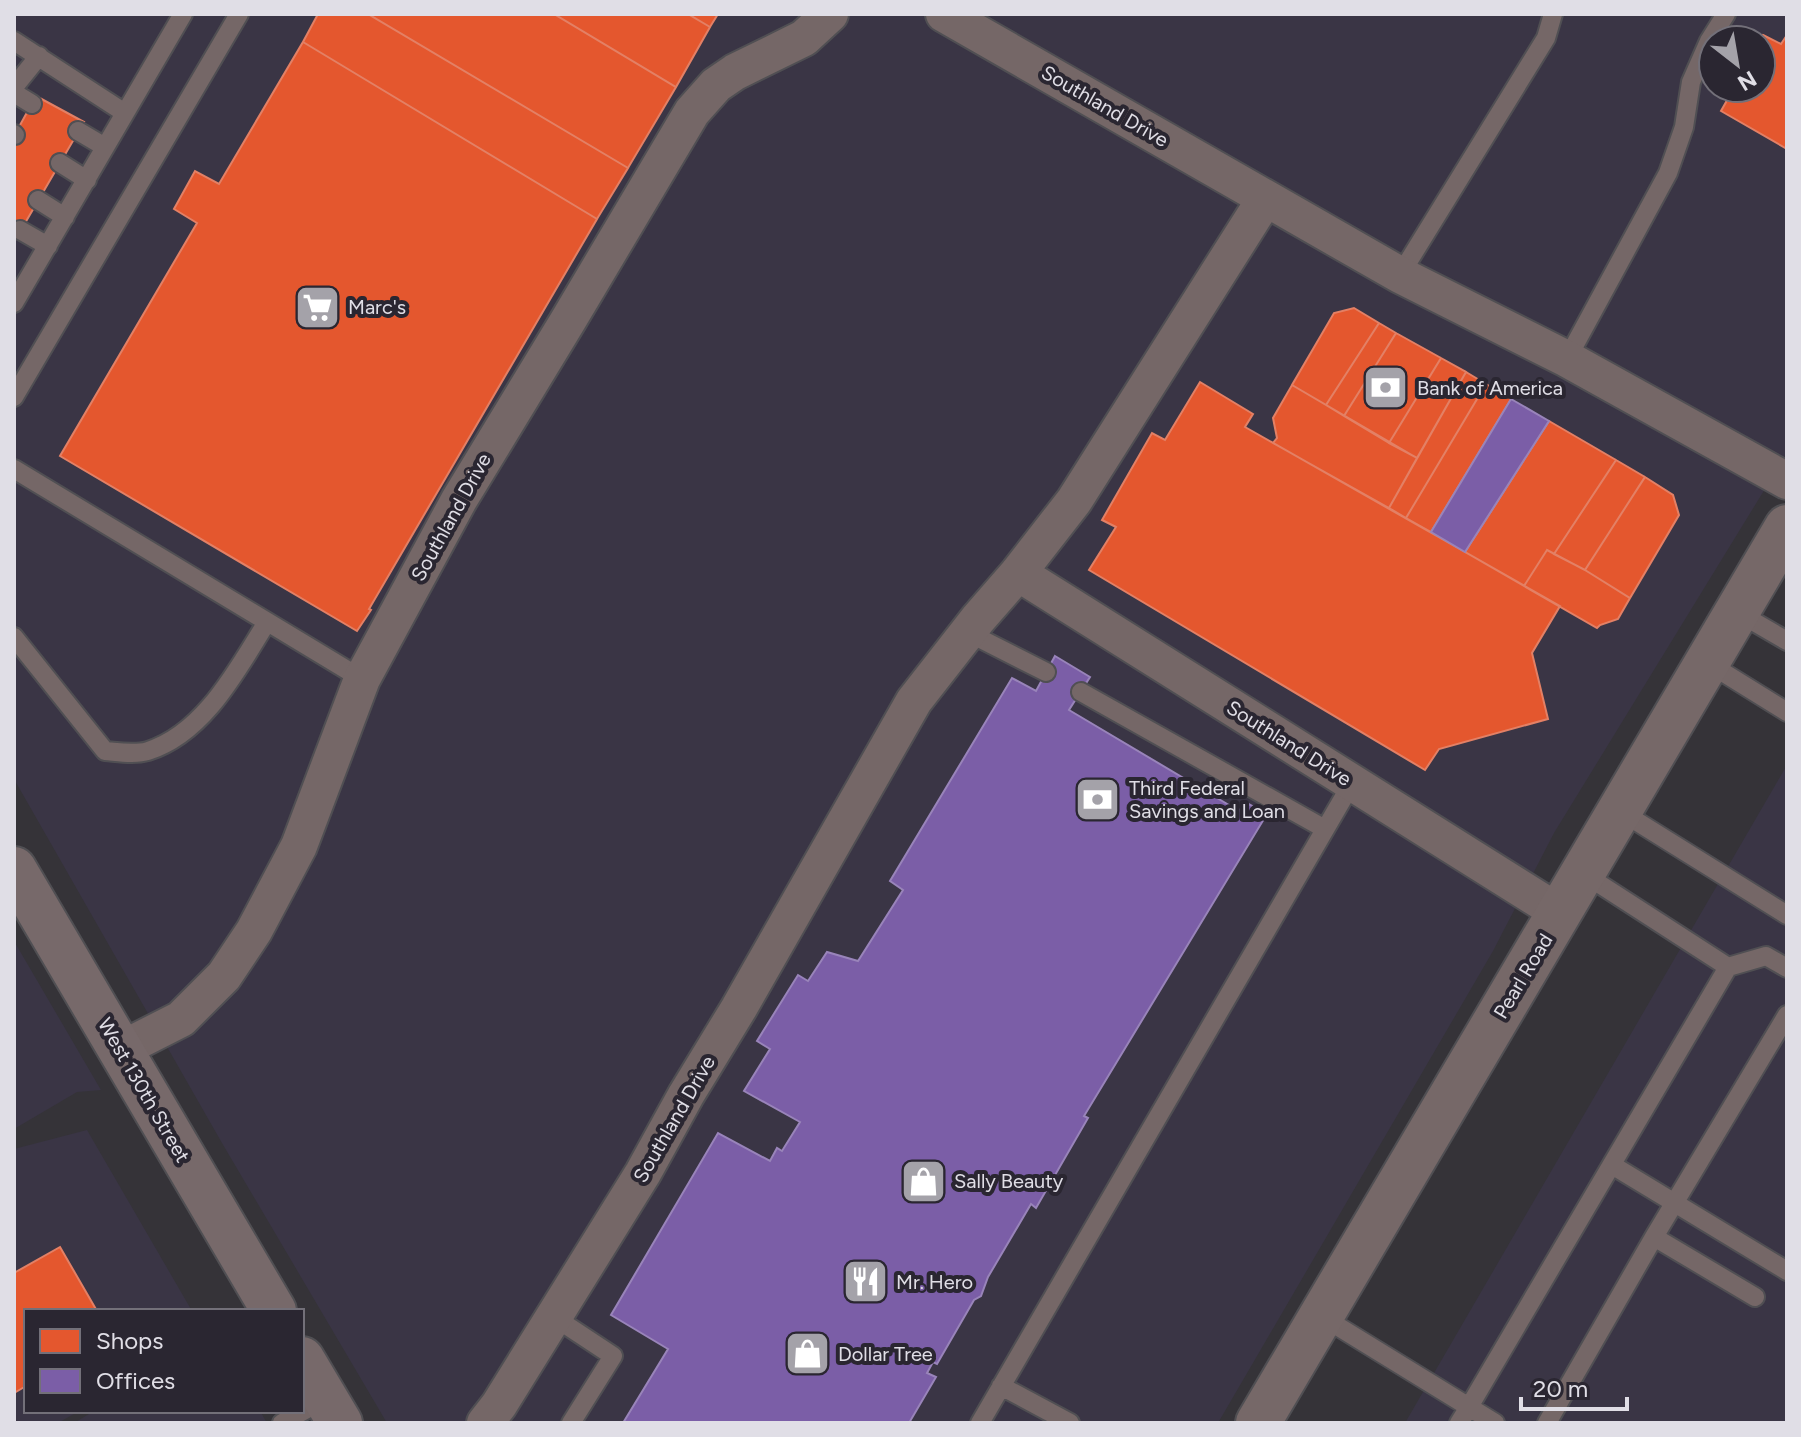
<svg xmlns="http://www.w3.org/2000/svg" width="1801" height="1437" font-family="Figtree,sans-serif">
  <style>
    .built { fill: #3a3545; fill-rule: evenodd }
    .shops { fill: #e4572e; stroke: #e38065; stroke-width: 2 }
    .offices { fill: #7b5ea7; stroke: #9984ba; stroke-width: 2 }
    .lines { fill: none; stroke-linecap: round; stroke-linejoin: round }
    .service-casing { stroke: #504f53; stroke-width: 22 }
    .minor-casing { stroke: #504f53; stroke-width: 40 }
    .secondary-casing { stroke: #504f53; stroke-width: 48 }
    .primary-casing { stroke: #504f53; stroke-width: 48 }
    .service { stroke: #756767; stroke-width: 18 }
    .minor { stroke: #756767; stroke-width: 36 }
    .secondary { stroke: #77696a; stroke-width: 44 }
    .primary { stroke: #766868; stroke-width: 44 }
    .labels { text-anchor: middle; stroke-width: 8; stroke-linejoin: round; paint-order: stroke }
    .street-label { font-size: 20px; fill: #e0dee6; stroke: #2a2631 }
    .poi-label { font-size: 20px; fill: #e0dee6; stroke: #2a2631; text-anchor: start }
  </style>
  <rect width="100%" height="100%" fill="#353338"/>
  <path class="built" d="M 14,14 L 1787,14 L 1787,453 L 1554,833 L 1493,951 L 1218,1423 L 387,1423 L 222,1143 L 14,779 ZM 1713,40 L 1761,40 L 1761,88 L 1713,88 Z
    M 1787,765 L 1787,1423 L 1405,1423 Z
    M 14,941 L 101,1090 L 77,1092 L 14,1129 Z
    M 87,1130 L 192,1311 L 26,1311 L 26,1411 L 79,1411 L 58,1423 L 14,1423 L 14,1149 Z
    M 94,1411 L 260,1411 L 267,1423 L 74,1423 Z"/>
  <path class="shops" d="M 318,14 L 368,14 L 628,168 L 597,219 L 303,42 Z
    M 368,14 L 554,14 L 676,87 L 628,168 Z
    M 554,14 L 688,14 L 710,27 L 676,87 Z
    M 688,14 L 718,14 L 710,27 Z
    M 1763,35 L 1781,44 L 1787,35 L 1787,149 L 1721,111 L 1734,88 L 1761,88 L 1760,40 Z
    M 303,42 L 597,219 L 369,609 L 371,610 L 357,631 L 60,456 L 197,223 L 174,209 L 195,171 L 219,184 Z
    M 36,96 L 84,122 L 14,242 L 14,136 Z
    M 1354,308 L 1379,323 L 1326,405 L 1292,385 L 1334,313 Z
    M 1379,323 L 1396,333 L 1344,416 L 1326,405 Z
    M 1396,333 L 1441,358 L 1389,443 L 1344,416 Z
    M 1441,358 L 1466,372 L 1417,458 L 1389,443 Z
    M 1466,372 L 1486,384 L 1406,518 L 1389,508 Z
    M 1200,382 L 1253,414 L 1245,427 L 1560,606 L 1532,653 L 1548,719 L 1439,749 L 1425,770 L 1089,570 L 1116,527 L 1102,520 L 1152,433 L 1165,440 Z
    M 1486,384 L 1511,399 L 1431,532 L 1406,518 Z
    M 1292,385 L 1417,458 L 1389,508 L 1273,443 L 1277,438 L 1273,418 Z
    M 1549,421 L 1616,460 L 1554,554 L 1547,550 L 1524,586 L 1465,552 Z
    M 1616,460 L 1645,477 L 1585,570 L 1554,554 Z
    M 1645,477 L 1673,495 L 1679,515 L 1630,598 L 1585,570 Z
    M 1547,550 L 1585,570 L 1630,598 L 1618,619 L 1600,625 L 1597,628 L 1524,586 Z
    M 60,1247 L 97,1311 L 26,1311 L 26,1386 L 14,1393 L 14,1273 Z"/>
  <path class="offices" d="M 1511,399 L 1549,421 L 1465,552 L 1431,532 Z
    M 1055,656 L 1090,677 L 1069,710 L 1239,811 L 1245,802 L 1267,814 L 1084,1116 L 1088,1118 L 1036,1208 L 1031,1204 L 988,1277 L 981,1296 L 974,1300 L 937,1364 L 933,1362 L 927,1373 L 936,1377 L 909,1423 L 623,1423 L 668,1349 L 611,1315 L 718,1133 L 770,1161 L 777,1148 L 782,1151 L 800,1122 L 744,1091 L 770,1049 L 757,1041 L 798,975 L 808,981 L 827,952 L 858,961 L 903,890 L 890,881 L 1012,678 L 1036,691 Z"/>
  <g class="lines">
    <defs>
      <path id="service" d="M 14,41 L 125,113
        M 14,87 L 39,56
        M 14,93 L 32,104
        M 78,131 L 105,147
        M 14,134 L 15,135
        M 60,163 L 87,180
        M 38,200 L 65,217
        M 20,230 L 48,246
        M 1400,275 L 1546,38 L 1553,14
        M 14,303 L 183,14
        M 1567,359 L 1668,173 L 1684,127 L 1691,82 L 1709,41 L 1726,14
        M 14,397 L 239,14
        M 14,469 L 362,679
        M 1737,612 L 1787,641
        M 967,632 L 1046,672
        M 14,637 L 105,751 C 118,752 135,755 148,751 C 205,733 238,668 267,622
        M 1708,663 L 1787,712
        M 1081,692 L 1325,829
        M 1620,811 L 1787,915
        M 1728,967 L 1766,956 L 1787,968
        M 1612,1165 L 1787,1271
        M 1654,1237 L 1755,1297
        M 1321,1316 L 1469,1407 L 1728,967 L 1584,874
        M 554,1317 L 613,1356 L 571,1423
        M 1001,1386 L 1070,1423
        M 282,1423 L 325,1399
        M 980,1423 L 1352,783
        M 1459,1423 L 1469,1407 L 1495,1423
        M 1547,1423 L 1654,1237 L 1787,1015"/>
      <path id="minor" d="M 944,14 L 1400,275 L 1567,359 L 1787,481
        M 1018,573 L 1560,913
        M 120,1050 L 181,1019 L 224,976 L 254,931 L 299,846 L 362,679 L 459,500 L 569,319 L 692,112 L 716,85 L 735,72 L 804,38 L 830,14
        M 485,1423 L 499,1405 L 643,1173 L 686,1095 L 739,1008 L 914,701 L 978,619 L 1018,573 L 1074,501 L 1265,199"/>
      <path id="secondary" d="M 14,869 L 274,1311
        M 302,1359 L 340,1423"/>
      <path id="primary" d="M 1258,1423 L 1787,527"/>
    </defs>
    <use href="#service" class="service-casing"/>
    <use href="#minor" class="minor-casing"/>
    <use href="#secondary" class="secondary-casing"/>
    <use href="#primary" class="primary-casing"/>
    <use href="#service" class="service"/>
    <use href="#minor" class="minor"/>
    <use href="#secondary" class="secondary"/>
    <use href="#primary" class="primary"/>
  </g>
  <defs>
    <symbol id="supermarket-square" viewBox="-11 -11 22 22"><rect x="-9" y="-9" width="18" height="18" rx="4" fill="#a4a2a9" stroke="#2a2631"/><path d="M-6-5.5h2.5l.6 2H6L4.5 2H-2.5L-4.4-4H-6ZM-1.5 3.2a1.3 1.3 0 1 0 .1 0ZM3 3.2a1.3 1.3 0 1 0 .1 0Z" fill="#fff"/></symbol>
    <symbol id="bank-square" viewBox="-11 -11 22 22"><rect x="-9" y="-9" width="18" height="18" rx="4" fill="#a4a2a9" stroke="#2a2631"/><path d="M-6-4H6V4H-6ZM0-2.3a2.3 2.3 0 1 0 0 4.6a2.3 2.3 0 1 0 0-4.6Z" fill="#fff"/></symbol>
    <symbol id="shop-square" viewBox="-11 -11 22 22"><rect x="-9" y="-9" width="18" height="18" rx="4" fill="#a4a2a9" stroke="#2a2631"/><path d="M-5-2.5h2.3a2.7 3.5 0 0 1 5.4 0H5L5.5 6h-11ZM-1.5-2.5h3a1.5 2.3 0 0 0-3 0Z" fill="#fff"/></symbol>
    <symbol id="restaurant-square" viewBox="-11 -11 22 22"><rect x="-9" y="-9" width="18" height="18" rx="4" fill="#a4a2a9" stroke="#2a2631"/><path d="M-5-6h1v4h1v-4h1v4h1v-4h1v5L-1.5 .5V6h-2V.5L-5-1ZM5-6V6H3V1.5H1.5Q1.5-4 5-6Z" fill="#fff"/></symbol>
  </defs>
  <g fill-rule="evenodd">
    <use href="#supermarket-square" x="292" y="282" width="51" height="51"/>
    <use href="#bank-square" x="1360" y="362" width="51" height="51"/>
    <use href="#bank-square" x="1072" y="774" width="51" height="51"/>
    <use href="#shop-square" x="898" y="1156" width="51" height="51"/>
    <use href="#restaurant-square" x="840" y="1256" width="51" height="51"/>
    <use href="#shop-square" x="782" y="1328" width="51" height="51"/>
  </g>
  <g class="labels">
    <g class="street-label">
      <text transform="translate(1105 106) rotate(30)" y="7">Southland Drive</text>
      <text transform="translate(451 517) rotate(-61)" y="7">Southland Drive</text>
      <text transform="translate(1289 743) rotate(32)" y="7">Southland Drive</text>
      <text transform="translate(1523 976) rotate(-59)" y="7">Pearl Road</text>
      <text transform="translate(144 1090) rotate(60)" y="7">West 130th Street</text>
      <text transform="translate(674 1119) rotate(-60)" y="7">Southland Drive</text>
    </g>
    <g class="poi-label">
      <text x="348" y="314">Marc's</text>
      <text x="1417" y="395">Bank of America</text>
      <text x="1129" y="795">Third Federal<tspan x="1129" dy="23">Savings and Loan</tspan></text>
      <text x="954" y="1188">Sally Beauty</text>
      <text x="896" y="1289">Mr. Hero</text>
      <text x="838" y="1361">Dollar Tree</text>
    </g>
  </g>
  <rect width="1801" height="1437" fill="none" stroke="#e0dee6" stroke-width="32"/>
  <rect x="24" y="1309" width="280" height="104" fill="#2a2631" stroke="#737079" stroke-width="2"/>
  <rect x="40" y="1329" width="40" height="24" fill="#e4572e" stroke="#737079" stroke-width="2"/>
  <text x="96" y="1349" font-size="24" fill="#e0dee6">Shops</text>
  <rect x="40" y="1369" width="40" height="24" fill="#7b5ea7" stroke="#737079" stroke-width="2"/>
  <text x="96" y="1389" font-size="24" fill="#e0dee6">Offices</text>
  <g transform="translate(1737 64) rotate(149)"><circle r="38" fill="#2a2631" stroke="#737079" stroke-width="2"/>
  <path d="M0-6L14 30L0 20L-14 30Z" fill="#a4a2a9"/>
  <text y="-12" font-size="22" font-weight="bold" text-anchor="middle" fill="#e0dee6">N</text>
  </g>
  <path d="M1521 1397v12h106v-12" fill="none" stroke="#e0dee6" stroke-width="4"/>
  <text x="1533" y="1397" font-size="24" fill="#e0dee6" stroke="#2a2631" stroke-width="6" paint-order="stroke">20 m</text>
</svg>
